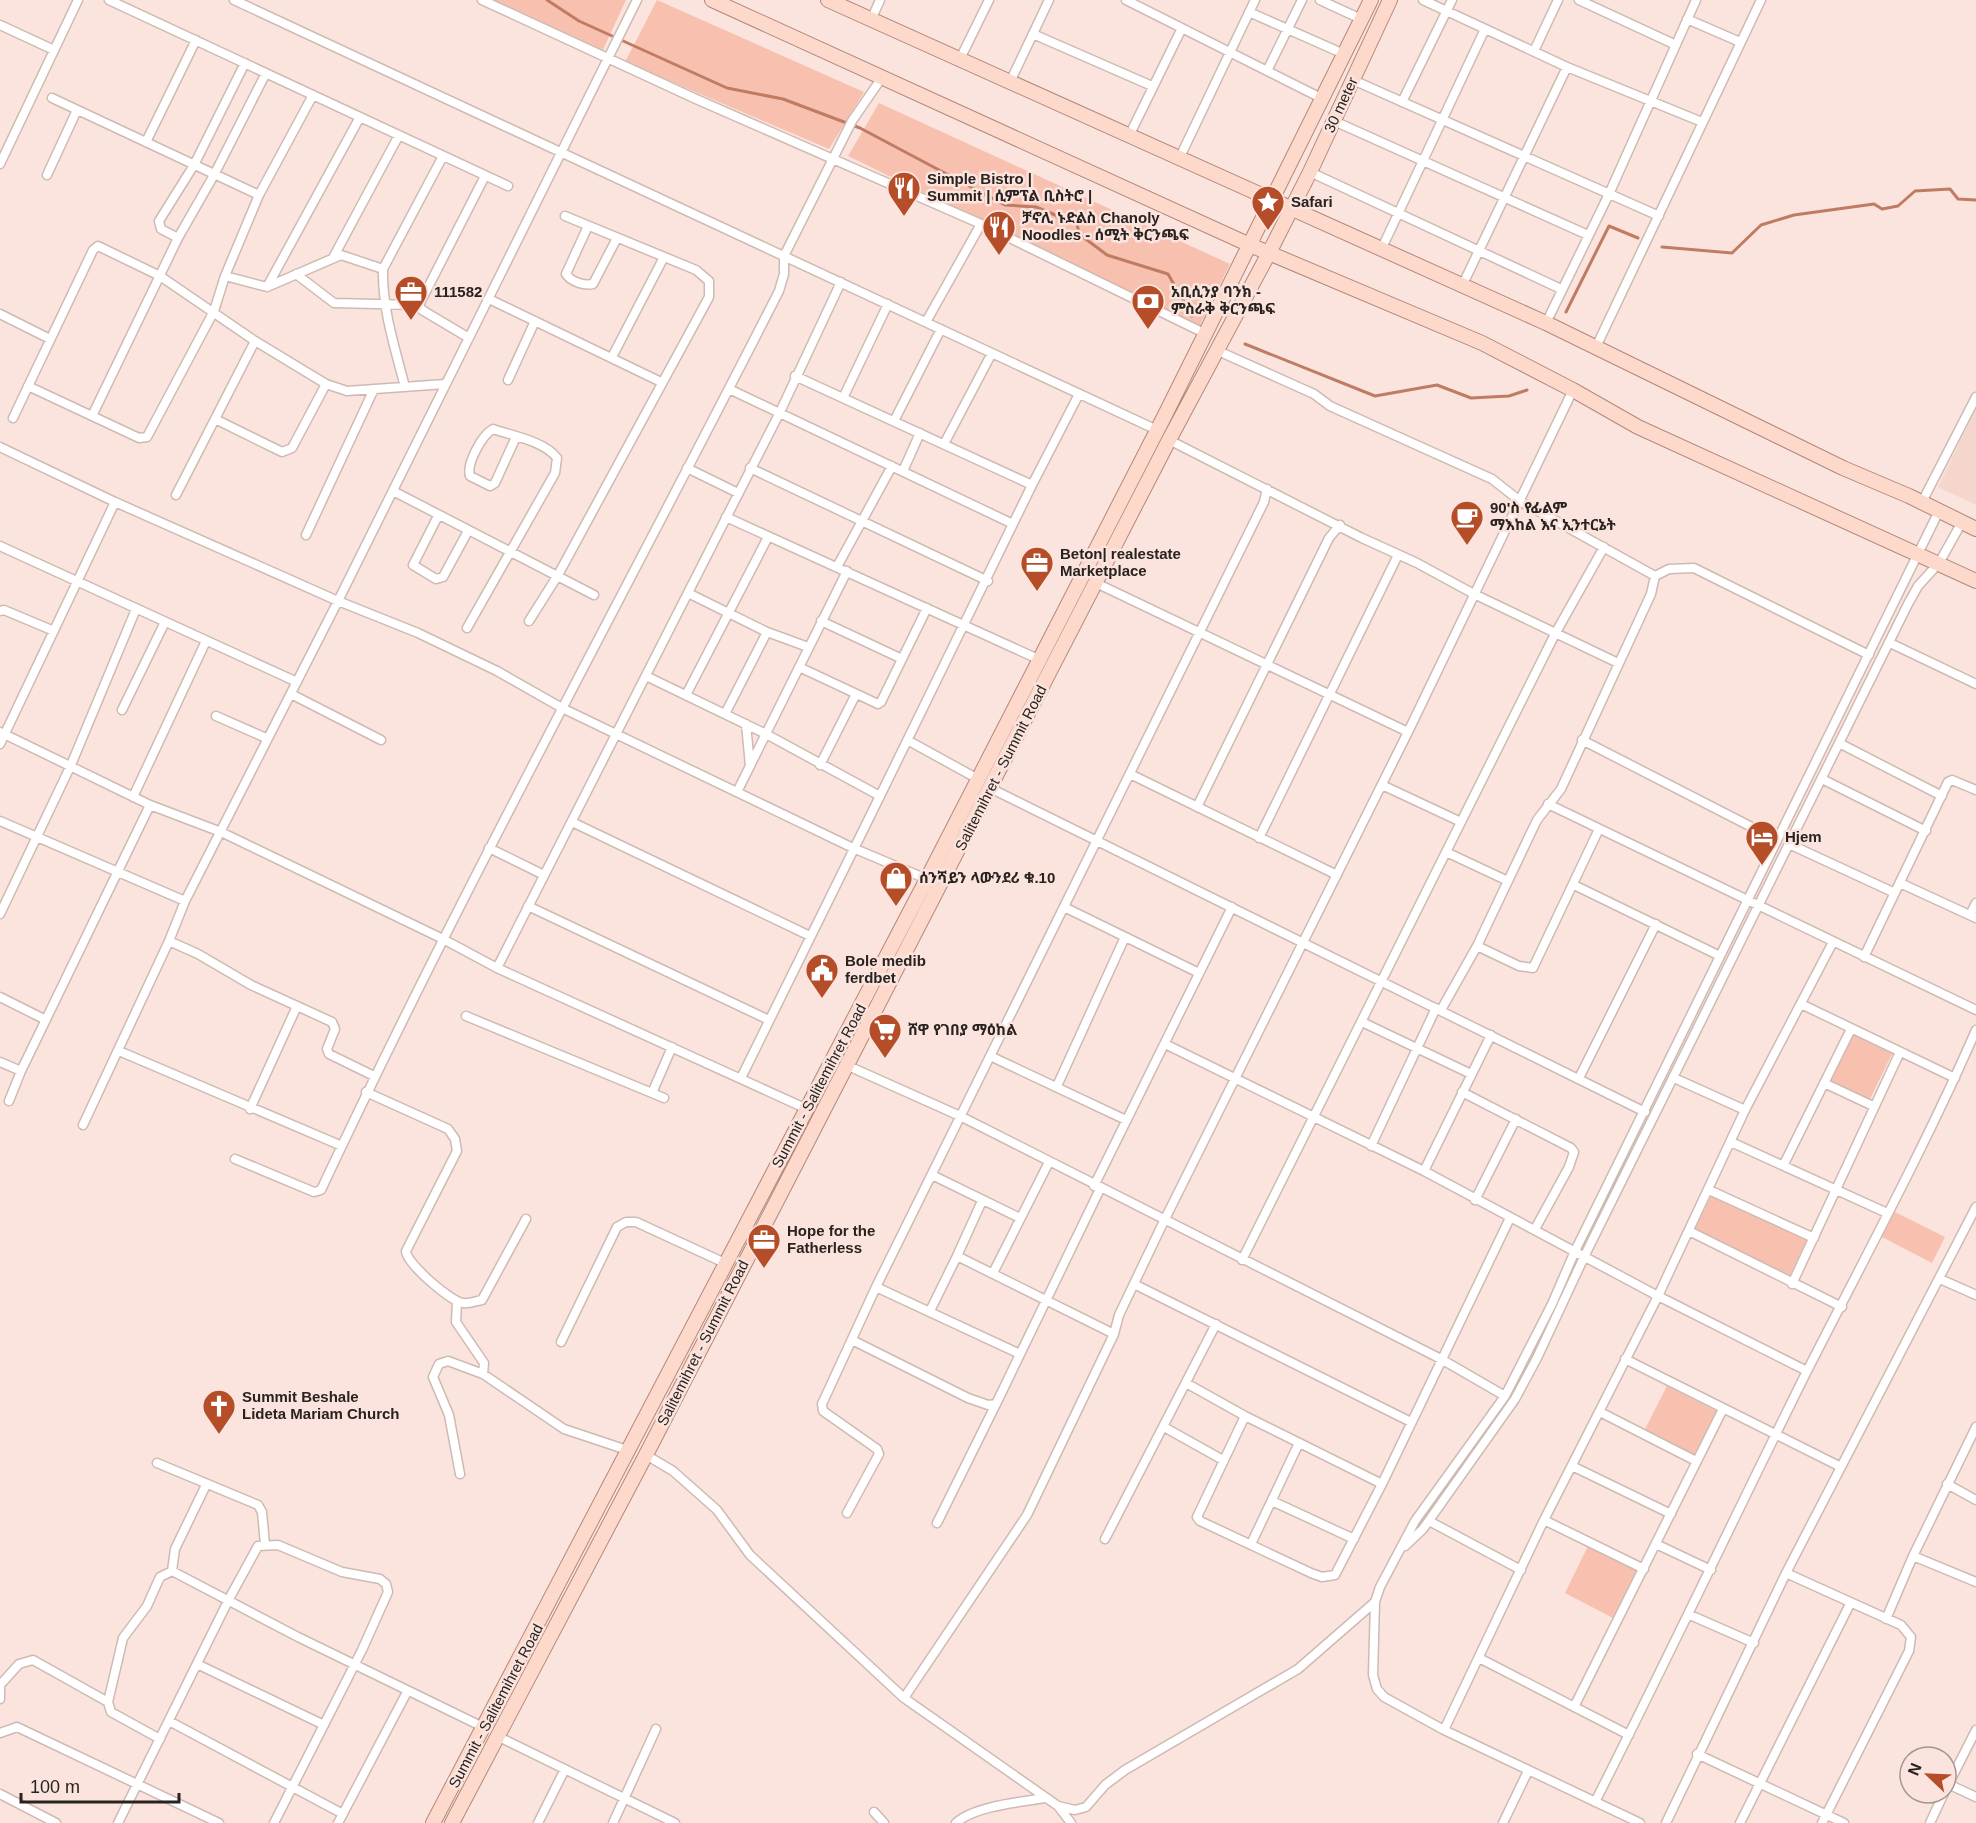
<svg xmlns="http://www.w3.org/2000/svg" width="1976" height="1823" font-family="Helvetica,'Noto Sans Ethiopic',sans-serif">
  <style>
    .built { fill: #f4d6cc }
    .green { fill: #f8c1af }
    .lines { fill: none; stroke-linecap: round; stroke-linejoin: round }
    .stream { stroke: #c07b63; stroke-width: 3 }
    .minor-casing { stroke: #cfbab3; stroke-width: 11 }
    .primary-casing { stroke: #b28879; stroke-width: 16 }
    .minor { stroke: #fff; stroke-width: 8 }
    .primary { stroke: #fdd9cc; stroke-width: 14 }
    .labels { text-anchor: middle; stroke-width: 5; stroke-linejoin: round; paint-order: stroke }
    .street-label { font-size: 15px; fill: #29221f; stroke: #fae4dd }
    .poi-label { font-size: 15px; font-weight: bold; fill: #29221f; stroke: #fae4dd; text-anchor: start }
  </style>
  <rect width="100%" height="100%" fill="#fae4dd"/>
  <path class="built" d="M 1976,409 L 1976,505 L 1938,487 Z"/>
  <path class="green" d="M 490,0 L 626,0 L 602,52 Z
    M 657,0 L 864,92 L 829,149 L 625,62 Z
    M 879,103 L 1230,264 L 1199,327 L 848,156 Z
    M 1851,1031 L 1893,1052 L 1869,1101 L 1827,1081 Z
    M 1712,1194 L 1807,1240 L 1788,1279 L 1694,1231 Z
    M 1893,1211 L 1945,1237 L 1932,1263 L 1880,1236 Z
    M 1667,1386 L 1718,1412 L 1694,1459 L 1643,1433 Z
    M 1588,1546 L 1639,1572 L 1615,1619 L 1565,1593 Z"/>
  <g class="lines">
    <path class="stream" d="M 547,0 L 579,21 L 727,88 L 783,99 L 860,128 L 1005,205 L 1036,207 L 1077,224 L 1079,234 L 1107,255 L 1168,274 L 1192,316
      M 1662,247 L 1732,253 L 1761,225 L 1794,215 L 1874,204 L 1882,209 L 1898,206 L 1915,191 L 1950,189 L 1958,199 L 1976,200
      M 1566,312 L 1609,226 L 1638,238
      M 1245,344 L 1375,396 L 1437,385 L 1471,398 L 1509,396 L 1527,390"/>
    <defs>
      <path id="minor" d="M 109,0 L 508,186
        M 234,0 L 1157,430
        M 482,0 L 696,99 L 981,224 L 1204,333
        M 1126,0 L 1323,99
        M 1320,0 L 1361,19
        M 1423,0 L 1567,67 L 1702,122
        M 1579,0 L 1676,45
        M 1249,12 L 1344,54
        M 1687,19 L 1740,42
        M 871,20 L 880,0
        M 0,25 L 54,50
        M 1033,34 L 1152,86
        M 1534,51 L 1558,0
        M 960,59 L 989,0
        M 1267,71 L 1302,0
        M 1011,80 L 1049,0
        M 1353,80 L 1659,216
        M 1402,102 L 1452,0
        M 1334,121 L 1588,235
        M 1129,136 L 1182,28
        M 146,142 L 196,40
        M 1179,159 L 1255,0
        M 0,164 L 78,0
        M 1310,172 L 1561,289
        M 47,175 L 77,110
        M 259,195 L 313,95
        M 588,226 L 566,274 C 571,282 585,286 593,284 L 617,238
        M 178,238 L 161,229 L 159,221 L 194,165 L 245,63
        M 1381,250 L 1485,29
        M 334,256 L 399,135
        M 296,274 L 334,303 L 419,305
        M 225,276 L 267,287 L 341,255 L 383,269
        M 1462,286 L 1567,67
        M 267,287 L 360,117
        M 489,299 L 661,382
        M 0,314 L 50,339
        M 926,322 L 981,224
        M 1546,323 L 1609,194 L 1696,0
        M 469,338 L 422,310 L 419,305 L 485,176
        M 1596,347 L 1761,0
        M 1216,350 L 1314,394 L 1330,406 L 1492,479 L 1520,501 L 1655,576
        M 612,357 L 664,257
        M 508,380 L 535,321
        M 28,386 L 139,438 L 147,437 L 214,311 L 225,276 L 259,195 L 52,98
        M 405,387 C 395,348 382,309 383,269 L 443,156
        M 729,389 L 1013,524
        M 843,398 L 888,304
        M 92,416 L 178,238 L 214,175 L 266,73
        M 13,418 L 93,250 L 98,246 L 160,276 L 255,341 L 326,384 L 347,391 L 445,384
        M 215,419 L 282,452 L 292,448 L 326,384
        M 894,421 L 941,329
        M 1169,440 L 1362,538 L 1417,563 L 1474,594 L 1618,663
        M 944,444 L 992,353
        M 0,447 L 115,502 L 338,601 L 418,633 L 497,671 L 562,708 L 853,848 L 929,880
        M 687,468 L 738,493
        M 750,468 L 988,581
        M 903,471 L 920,433
        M 1032,485 L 1079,394
        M 393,491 L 594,595
        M 176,495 L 255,341
        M 1922,502 L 1976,397
        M 438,516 L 413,565 L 436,579 L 443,577 L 468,531
        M 726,517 L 1038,659
        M 306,535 L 374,389
        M 0,546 L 297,682
        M 838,565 L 892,466
        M 1655,576 L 1669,569 L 1694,568 L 1869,655
        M 1096,583 L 1408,732
        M 688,593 L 767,632
        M 0,611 L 4,610 L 54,631
        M 529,621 L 558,575 L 709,297 L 709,281 L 696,270 L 565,216
        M 821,621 L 900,658
        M 467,628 L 555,473 L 557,458 C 544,441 513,436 493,429 C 482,435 466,464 470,476 L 490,486 L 495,483 L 516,437
        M 1890,643 L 1976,684
        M 799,667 L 878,704 L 881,702 L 927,608
        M 646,676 L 766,734 L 880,796 L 1032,485 L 795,376
        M 291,694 L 381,740
        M 686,695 L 768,537
        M 122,710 L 165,622
        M 725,714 L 767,632 L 808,647
        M 216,716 L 266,738
        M 746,724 L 750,766
        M 0,732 L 150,805 L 221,832 L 443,939 L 497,968 L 807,1109
        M 1582,740 L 1777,840
        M 909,741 L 978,779
        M 1839,743 L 1942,796
        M 0,744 L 115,502
        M 820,765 L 856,694
        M 1130,774 L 1337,875
        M 1822,779 L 1926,831
        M 1382,785 L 1461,822
        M 990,788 L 1645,1112
        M 737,792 L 847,571
        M 133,797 L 206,641
        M 1548,804 L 1976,1010
        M 1197,807 L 1329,538 L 1340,525
        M 0,821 L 185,901
        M 572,822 L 810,936
        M 1259,838 L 1398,555
        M 1789,844 L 1895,893
        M 489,848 L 544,875
        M 1446,852 L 1508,881
        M 1900,883 L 1976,918
        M 1574,885 L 1720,956
        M 528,906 L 769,1020
        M 1064,907 L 1199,973
        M 0,914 L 71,765 L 136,609
        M 1970,915 L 1976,903
        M 169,941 L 198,954 L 251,985 L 332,1022 L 335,1029 L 327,1049 L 329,1054 L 374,1076
        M 1477,946 L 1519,966 L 1533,968 L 1599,829
        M 1864,957 L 1948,782 L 1952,780 L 1976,790
        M 497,968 L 780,412 L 841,282
        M 0,997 L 46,1020
        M 1801,1004 L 1955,1078
        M 1441,1010 L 1477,946 L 1537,820 L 1561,789 L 1651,594 L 1655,576
        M 466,1016 L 664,1098
        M 1362,1022 L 1471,1074
        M 1165,1044 L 1424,1171 L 1658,1296 L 1807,1371
        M 119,1051 L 342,1146
        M 990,1056 L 1126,1120
        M 0,1062 L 21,1071
        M 846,1065 L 960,1116 L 1441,1359 L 1505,1396
        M 741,1078 L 880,796
        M 1579,1078 L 1656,924
        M 1674,1078 L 1745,1110
        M 1824,1083 L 1873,1106
        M 1057,1086 L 1125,937
        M 366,1092 L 448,1129 L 455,1139 L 457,1151 L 406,1251 C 406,1263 450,1301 463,1303 C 469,1304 476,1301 482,1300 L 526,1219
        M 1462,1092 L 1571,1148 L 1574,1152 L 1569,1167 L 1535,1229
        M 652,1093 L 672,1047
        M 9,1101 L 21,1071 L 150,805
        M 250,1109 L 297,1006
        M 83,1125 L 169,941 L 185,901 L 338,601 L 637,0
        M 1731,1142 L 1887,1213
        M 1371,1146 L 1436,1008
        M 235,1159 L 314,1192 L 321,1190 C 464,885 627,590 779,291 L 784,274 L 784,256 L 852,121 L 883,76
        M 1784,1164 L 1851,1029
        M 1424,1171 L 1491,1035
        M 932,1175 L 1020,1218
        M 1094,1186 L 1232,907
        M 1709,1190 L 1814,1238
        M 1475,1200 L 1516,1119
        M 1689,1231 L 1842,1307
        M 957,1256 L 982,1201
        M 1242,1260 L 1555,634 L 1604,547
        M 993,1273 L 1049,1162
        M 1940,1279 L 1976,1295
        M 1134,1284 L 1411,1422
        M 1792,1284 L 1900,1052
        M 876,1287 L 1020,1354
        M 457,1301 L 456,1322 L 484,1363 L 483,1374
        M 930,1311 L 957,1256 L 1114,1334 L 1119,1315 L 1164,1221 L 1408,732 L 1573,390
        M 852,1340 L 968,1398 L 988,1405 L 996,1404 L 1100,1189
        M 561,1342 L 617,1227 L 626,1222 L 636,1222 L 727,1264
        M 1625,1359 L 1841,1467
        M 1186,1383 L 1245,1416 L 1382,1484
        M 1600,1412 L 1696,1461
        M 1245,1416 L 1197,1517 L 1200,1521 L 1311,1573 L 1322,1577 L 1335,1575 L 1382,1484 L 1510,1218
        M 1164,1427 L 1223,1460
        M 646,1455 L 673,1471 L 717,1510 L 750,1555 L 904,1698 L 1058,1806 L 1075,1810 L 1086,1807 L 1105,1785 L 1125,1770 L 1298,1669 L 1375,1602
        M 157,1463 L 258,1505 L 262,1512 L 265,1544
        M 1572,1466 L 1671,1514
        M 460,1474 L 449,1415 L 433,1377 L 439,1364 L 448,1361 L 483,1374 L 564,1429 L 630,1451
        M 1947,1484 L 1976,1500
        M 1272,1501 L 1354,1539
        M 847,1513 L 879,1454 L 877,1449 L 823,1411 L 822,1404 L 876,1287 L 1264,502 L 1267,489
        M 1544,1520 L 1644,1569
        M 1429,1521 L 1521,1570
        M 937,1523 L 996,1404
        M 1105,1539 L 1216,1324
        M 1251,1544 L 1299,1443
        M 1656,1544 L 1711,1570
        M 1405,1546 L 1423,1529 L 1515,1399 L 1537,1358 L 1585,1255 L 1908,604 L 1918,586 L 1939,563 L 1962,522
        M 1913,1556 L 1976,1582
        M 172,1571 L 175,1549 L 206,1485
        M 1786,1573 L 1901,1625 L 1911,1637 L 1909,1651 L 1822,1823
        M 1690,1615 L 1754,1643
        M 1886,1619 L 1913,1556 L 1976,1427
        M 1479,1658 L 1629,1735
        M 197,1664 L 324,1725
        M 0,1684 L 0,1699
        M 0,1685 L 19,1664 L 33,1660 L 108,1702
        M 904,1698 L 1027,1515 L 1114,1334
        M 1574,1707 L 1723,1409
        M 169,1721 L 343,1814
        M 1444,1730 L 1544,1520 L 1658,1296 L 1745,1110 L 1833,942
        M 0,1733 L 17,1727 L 219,1823
        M 499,1737 L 675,1823
        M 160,1739 L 111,1712 L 108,1702 L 123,1638 L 147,1606 L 160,1577 L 172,1571 L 298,1637 L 485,1728
        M 1697,1754 L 1844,1823
        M 1948,1784 L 1976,1797
        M 1946,1789 L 1976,1730
        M 0,1794 L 56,1823
        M 1595,1802 C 1666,1662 1733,1520 1803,1379 C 1862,1263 1924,1149 1976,1030
        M 1058,1806 L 1071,1823
        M 874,1812 L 884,1823
        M 118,1823 L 229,1599 L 258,1546 L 278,1545 L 342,1572 L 380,1579 L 386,1584 L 388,1592 L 362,1650 L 274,1823
        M 338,1823 L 407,1692
        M 538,1823 L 565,1769
        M 613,1823 L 656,1729
        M 956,1823 C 974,1806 1021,1802 1045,1798
        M 1503,1823 L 1528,1771
        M 1640,1823 L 1444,1730 L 1384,1697 L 1377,1689 L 1373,1675 L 1375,1602 L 1380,1587 L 1415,1521 L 1505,1396 L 1552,1304 L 1575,1251 L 1939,511
        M 1666,1823 L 1786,1573 L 1976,1207
        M 1740,1823 L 1850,1604
        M 1930,1823 L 1944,1793"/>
      <path id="primary" d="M 712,0 L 1250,245 L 1482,343 L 1573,390 L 1638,427 L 1976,581
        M 828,0 L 1546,323 L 1843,468 L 1909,496 L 1976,529
        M 433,1823 L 927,879 L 1165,415 L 1371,0
        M 452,1823 L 649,1449 L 1169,440 L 1269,253 L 1310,172 L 1390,0"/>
    </defs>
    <use href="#minor" class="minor-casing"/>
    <use href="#primary" class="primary-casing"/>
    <use href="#minor" class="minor"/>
    <use href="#primary" class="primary"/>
  </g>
  <defs>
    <symbol id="restaurant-pin" viewBox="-11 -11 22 30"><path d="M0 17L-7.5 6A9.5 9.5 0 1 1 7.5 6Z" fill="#b54d28" stroke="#fae4dd"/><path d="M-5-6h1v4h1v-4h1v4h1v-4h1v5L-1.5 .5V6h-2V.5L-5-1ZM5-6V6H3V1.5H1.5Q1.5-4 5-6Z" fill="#fff"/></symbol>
    <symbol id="sight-pin" viewBox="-11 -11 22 30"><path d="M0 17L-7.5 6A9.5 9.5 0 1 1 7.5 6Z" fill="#b54d28" stroke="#fae4dd"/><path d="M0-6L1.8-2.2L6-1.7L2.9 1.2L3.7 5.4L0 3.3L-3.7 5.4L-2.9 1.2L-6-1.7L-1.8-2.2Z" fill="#fff"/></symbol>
    <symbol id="office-pin" viewBox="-11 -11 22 30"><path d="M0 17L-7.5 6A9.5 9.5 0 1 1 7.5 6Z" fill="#b54d28" stroke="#fae4dd"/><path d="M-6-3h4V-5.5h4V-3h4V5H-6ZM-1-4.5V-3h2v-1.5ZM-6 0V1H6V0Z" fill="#fff"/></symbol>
    <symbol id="bank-pin" viewBox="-11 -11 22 30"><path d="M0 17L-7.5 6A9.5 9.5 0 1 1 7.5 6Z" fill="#b54d28" stroke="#fae4dd"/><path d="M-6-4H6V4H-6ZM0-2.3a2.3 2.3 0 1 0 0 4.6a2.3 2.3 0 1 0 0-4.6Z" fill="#fff"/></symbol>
    <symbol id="cafe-pin" viewBox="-11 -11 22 30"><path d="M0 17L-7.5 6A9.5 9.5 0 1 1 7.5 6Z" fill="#b54d28" stroke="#fae4dd"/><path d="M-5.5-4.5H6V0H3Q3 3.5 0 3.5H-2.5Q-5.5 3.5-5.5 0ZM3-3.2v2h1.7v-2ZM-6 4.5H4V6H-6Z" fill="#fff"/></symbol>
    <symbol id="hotel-pin" viewBox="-11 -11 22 30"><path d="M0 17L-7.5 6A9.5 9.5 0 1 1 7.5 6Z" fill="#b54d28" stroke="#fae4dd"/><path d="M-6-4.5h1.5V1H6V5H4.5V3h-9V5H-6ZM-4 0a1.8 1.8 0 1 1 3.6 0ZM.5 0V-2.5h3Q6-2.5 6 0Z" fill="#fff"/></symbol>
    <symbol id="shop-pin" viewBox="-11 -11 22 30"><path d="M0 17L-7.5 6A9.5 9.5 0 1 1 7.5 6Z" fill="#b54d28" stroke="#fae4dd"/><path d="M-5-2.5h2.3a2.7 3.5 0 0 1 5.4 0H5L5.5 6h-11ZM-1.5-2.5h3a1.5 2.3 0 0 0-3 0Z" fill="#fff"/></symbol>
    <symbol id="civic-pin" viewBox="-11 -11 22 30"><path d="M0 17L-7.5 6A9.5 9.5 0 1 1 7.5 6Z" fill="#b54d28" stroke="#fae4dd"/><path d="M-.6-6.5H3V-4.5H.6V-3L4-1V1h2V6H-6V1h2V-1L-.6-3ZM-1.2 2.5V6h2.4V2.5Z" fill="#fff"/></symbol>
    <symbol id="supermarket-pin" viewBox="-11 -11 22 30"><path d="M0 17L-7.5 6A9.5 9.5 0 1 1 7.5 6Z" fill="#b54d28" stroke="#fae4dd"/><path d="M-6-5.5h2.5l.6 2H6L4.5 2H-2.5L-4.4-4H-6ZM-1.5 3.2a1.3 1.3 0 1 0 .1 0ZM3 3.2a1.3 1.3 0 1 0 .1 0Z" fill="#fff"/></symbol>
    <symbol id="church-pin" viewBox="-11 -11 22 30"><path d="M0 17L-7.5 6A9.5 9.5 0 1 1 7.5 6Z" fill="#b54d28" stroke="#fae4dd"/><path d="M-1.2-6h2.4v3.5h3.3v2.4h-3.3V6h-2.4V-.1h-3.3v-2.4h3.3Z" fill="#fff"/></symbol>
  </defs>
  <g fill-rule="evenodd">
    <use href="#restaurant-pin" x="885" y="169" width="38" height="52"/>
    <use href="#sight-pin" x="1249" y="183" width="38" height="52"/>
    <use href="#restaurant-pin" x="980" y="208" width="38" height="52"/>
    <use href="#office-pin" x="392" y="273" width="38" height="52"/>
    <use href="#bank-pin" x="1129" y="282" width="38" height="52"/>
    <use href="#cafe-pin" x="1448" y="498" width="38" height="52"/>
    <use href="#office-pin" x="1018" y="544" width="38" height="52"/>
    <use href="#hotel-pin" x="1743" y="818" width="38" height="52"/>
    <use href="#shop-pin" x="877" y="859" width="38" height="52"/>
    <use href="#civic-pin" x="803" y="951" width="38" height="52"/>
    <use href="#supermarket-pin" x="866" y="1011" width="38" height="52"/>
    <use href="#office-pin" x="745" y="1221" width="38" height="52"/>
    <use href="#church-pin" x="200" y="1387" width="38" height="52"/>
  </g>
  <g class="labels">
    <g class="street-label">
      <text transform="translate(1341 105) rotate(-65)" y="5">30 meter</text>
      <text transform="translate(1001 768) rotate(-63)" y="5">Salitemihret - Summit Road</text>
      <text transform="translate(819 1086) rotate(-62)" y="5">Summit - Salitemihret Road</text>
      <text transform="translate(703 1343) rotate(-63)" y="5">Salitemihret - Summit Road</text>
      <text transform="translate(496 1706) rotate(-62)" y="5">Summit - Salitemihret Road</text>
    </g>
    <g class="poi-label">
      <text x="927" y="184">Simple Bistro |<tspan x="927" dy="17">Summit | ሲምፕል ቢስትሮ |</tspan></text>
      <text x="1291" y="207">Safari</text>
      <text x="1022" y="223">ቻኖሊ ኑድልስ Chanoly<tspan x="1022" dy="17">Noodles - ሰሚት ቅርንጫፍ</tspan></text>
      <text x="434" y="297">111582</text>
      <text x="1171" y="297">አቢሲንያ ባንክ -<tspan x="1171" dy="17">ምስራቅ ቅርንጫፍ</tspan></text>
      <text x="1490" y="513">90'ስ የፊልም<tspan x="1490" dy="17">ማእከል እና ኢንተርኔት</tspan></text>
      <text x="1060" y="559">Beton| realestate<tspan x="1060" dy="17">Marketplace</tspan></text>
      <text x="1785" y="842">Hjem</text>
      <text x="919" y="883">ሰንሻይን ላውንደሪ ቁ.10</text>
      <text x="845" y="966">Bole medib<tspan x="845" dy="17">ferdbet</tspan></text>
      <text x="908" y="1035">ሸዋ የገበያ ማዕከል</text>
      <text x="787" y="1236">Hope for the<tspan x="787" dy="17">Fatherless</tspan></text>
      <text x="242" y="1402">Summit Beshale<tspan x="242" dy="17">Lideta Mariam Church</tspan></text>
    </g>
  </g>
  <g transform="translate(1928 1775) rotate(293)"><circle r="28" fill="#fae4dd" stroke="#a69691" stroke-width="1.5"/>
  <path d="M0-4.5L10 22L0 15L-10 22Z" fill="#b54d28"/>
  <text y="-9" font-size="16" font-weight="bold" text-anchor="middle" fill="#29221f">N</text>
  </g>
  <path d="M21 1793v9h158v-9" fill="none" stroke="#29221f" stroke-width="3"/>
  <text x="30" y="1793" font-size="18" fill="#29221f" stroke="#fae4dd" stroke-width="4.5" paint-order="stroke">100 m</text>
</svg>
